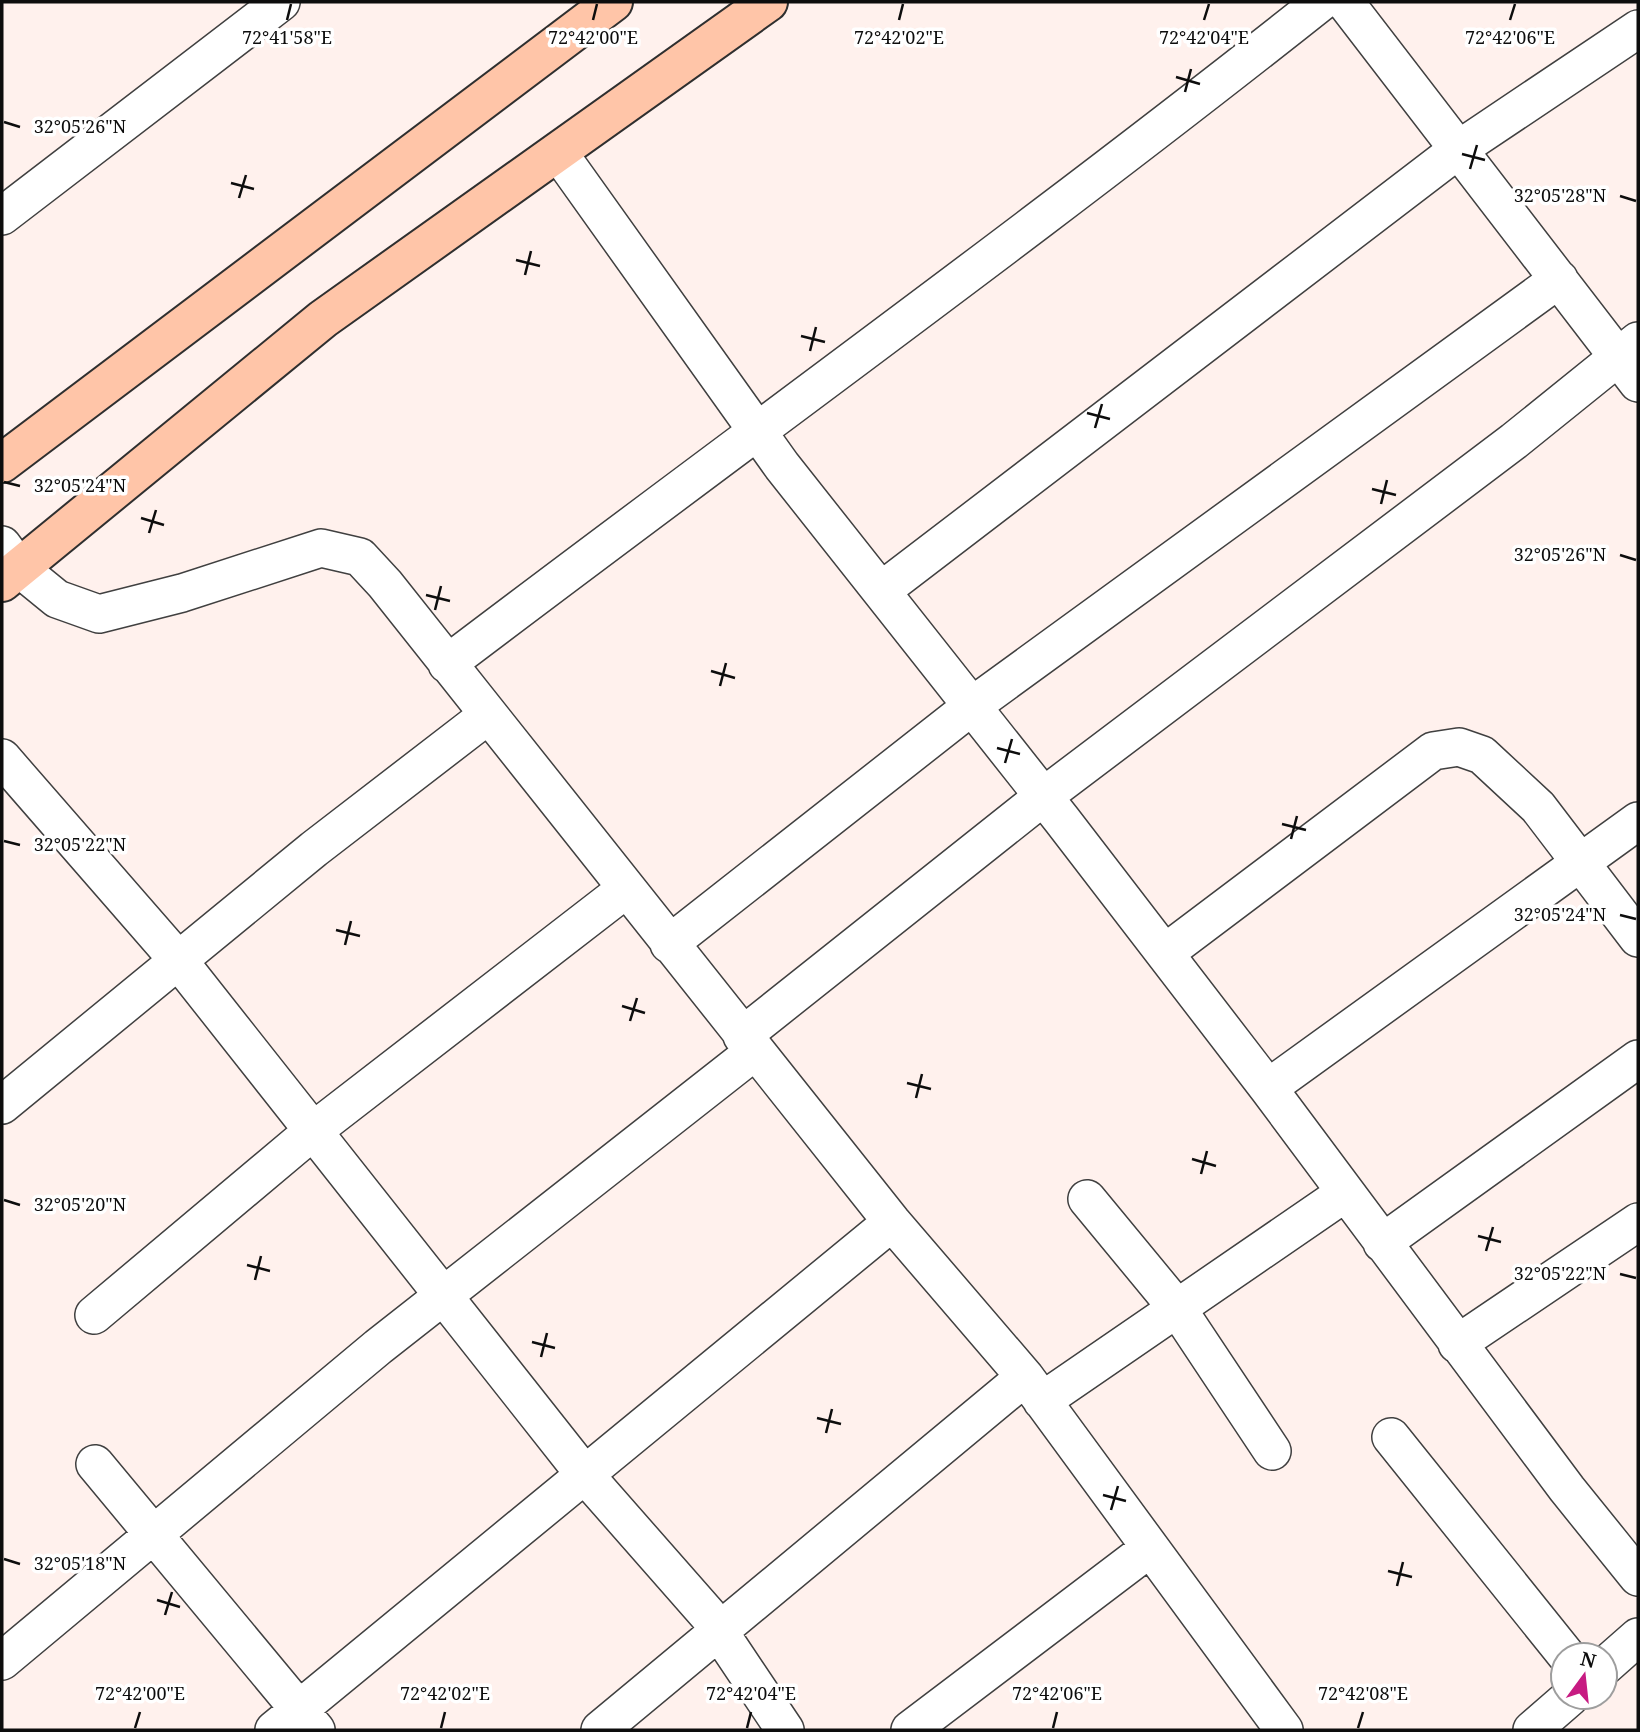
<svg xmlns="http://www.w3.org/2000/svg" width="1640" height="1732" font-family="'Noto Serif',serif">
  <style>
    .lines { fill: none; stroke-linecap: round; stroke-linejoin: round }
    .street-casing { stroke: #404040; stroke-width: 40 }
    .secondary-casing { stroke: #2f2f2f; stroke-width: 42 }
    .street { stroke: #fff; stroke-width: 37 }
    .secondary { stroke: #ffc5a8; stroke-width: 38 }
    .ticks { fill: none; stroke: #0d0d0d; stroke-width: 2.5 }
    .ticks-label { font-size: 18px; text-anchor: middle; fill: #0d0d0d; stroke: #fff; stroke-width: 7; stroke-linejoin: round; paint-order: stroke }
  </style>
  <rect width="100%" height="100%" fill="#fff1ed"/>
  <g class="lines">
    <defs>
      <path id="street" d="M 1345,2 L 1638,383
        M 558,152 L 782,466 L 1062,820 L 1268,1088 L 1567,1489 L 1638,1577
        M 2,216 L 281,2
        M 2,545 L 19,568 L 57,599 L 99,614 L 182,593 L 321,548 L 360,557 L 385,584 L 892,1222 L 1025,1377 L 1284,1730
        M 881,591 L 1459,149 L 1638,29
        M 447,664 C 738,443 1035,229 1321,2
        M 2,758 L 178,960 L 585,1475 L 708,1615 L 785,1730
        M 669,944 L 972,706 L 1559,279
        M 1165,953 L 1433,751 L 1459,747 L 1482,755 L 1538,807 L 1638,938
        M 742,1036 L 1044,796 L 1514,441 L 1638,341
        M 1268,1088 L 1638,821
        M 2,1105 L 314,849 L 488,715
        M 1087,1199 L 1177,1308 L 1272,1451
        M 1382,1243 L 1638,1059
        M 94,1315 L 313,1131 L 626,889
        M 1457,1344 L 1638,1222
        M 1042,1401 L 1345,1193
        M 1391,1437 L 1566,1655
        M 95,1464 L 316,1730
        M 2,1661 L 378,1347 L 755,1051
        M 1605,1666 L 1638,1637
        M 274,1730 L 892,1222
        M 600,1730 L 1025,1377
        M 910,1730 L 1150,1548
        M 1532,1730 L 1570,1697"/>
      <path id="secondary" d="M 2,463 L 613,2
        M 2,582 L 323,319 L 768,2"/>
    </defs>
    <use href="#street" class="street-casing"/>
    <use href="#secondary" class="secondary-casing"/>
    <use href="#street" class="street"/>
    <use href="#secondary" class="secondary"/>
  </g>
  <path class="ticks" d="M 287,20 L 291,4M 593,20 L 597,4M 899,20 L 903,4M 1204,20 L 1209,4M 1510,20 L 1515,4M 1176,77 L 1200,84M 1185,92 L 1191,69M 4,122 L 20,127M 1462,154 L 1485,160M 1470,169 L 1477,145M 231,183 L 254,189M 1620,196 L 1636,201M 239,198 L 246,175M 516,260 L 540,266M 525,275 L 531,251M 801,336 L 825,342M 810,351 L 816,327M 1087,413 L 1110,419M 1095,428 L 1102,404M 4,482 L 20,486M 1372,489 L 1396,495M 1381,504 L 1387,480M 141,518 L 164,525M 149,533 L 156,510M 1620,555 L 1636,560M 426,595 L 450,601M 435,610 L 441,586M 711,671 L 735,678M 720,686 L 726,663M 997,748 L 1020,754M 1005,763 L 1012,739M 1282,824 L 1306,830M 1291,839 L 1297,816M 4,841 L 20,845M 1620,915 L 1636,919M 336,930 L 360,936M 345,945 L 351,921M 622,1006 L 645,1013M 630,1021 L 637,998M 907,1083 L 931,1089M 916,1098 L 922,1074M 1192,1159 L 1216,1166M 1201,1174 L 1207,1151M 4,1200 L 20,1205M 1478,1236 L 1501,1242M 1486,1251 L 1493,1227M 247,1265 L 270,1271M 1620,1274 L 1636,1278M 255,1280 L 261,1256M 532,1342 L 555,1348M 541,1357 L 547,1333M 817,1418 L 841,1424M 826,1433 L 832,1409M 1103,1495 L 1126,1501M 1111,1510 L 1118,1486M 4,1559 L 20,1564M 1388,1571 L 1412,1577M 1397,1586 L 1403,1562M 157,1600 L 180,1607M 165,1615 L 172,1592M 135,1728 L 140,1712M 441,1728 L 445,1712M 747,1728 L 751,1712M 1053,1728 L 1057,1712M 1358,1728 L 1363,1712"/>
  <g class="ticks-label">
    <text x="287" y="44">72°41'58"E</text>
    <text x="593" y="44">72°42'00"E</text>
    <text x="899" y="44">72°42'02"E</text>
    <text x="1204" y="44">72°42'04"E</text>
    <text x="1510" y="44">72°42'06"E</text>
    <text x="80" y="133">32°05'26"N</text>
    <text x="1560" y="202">32°05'28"N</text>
    <text x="80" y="492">32°05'24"N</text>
    <text x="1560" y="561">32°05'26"N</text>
    <text x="80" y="851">32°05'22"N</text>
    <text x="1560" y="921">32°05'24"N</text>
    <text x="80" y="1211">32°05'20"N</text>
    <text x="1560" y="1280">32°05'22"N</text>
    <text x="80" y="1570">32°05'18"N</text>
    <text x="140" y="1700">72°42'00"E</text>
    <text x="445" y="1700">72°42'02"E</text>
    <text x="751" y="1700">72°42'04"E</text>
    <text x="1057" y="1700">72°42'06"E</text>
    <text x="1363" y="1700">72°42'08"E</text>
  </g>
  <rect width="1640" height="1732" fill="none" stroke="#0d0d0d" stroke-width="7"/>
  <g transform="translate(1584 1676) rotate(15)"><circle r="33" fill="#ffffff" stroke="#9e9e9e" stroke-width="2"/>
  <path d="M0-5L12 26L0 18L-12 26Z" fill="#c71b82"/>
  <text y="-10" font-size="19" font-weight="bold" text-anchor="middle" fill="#0d0d0d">N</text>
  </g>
</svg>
